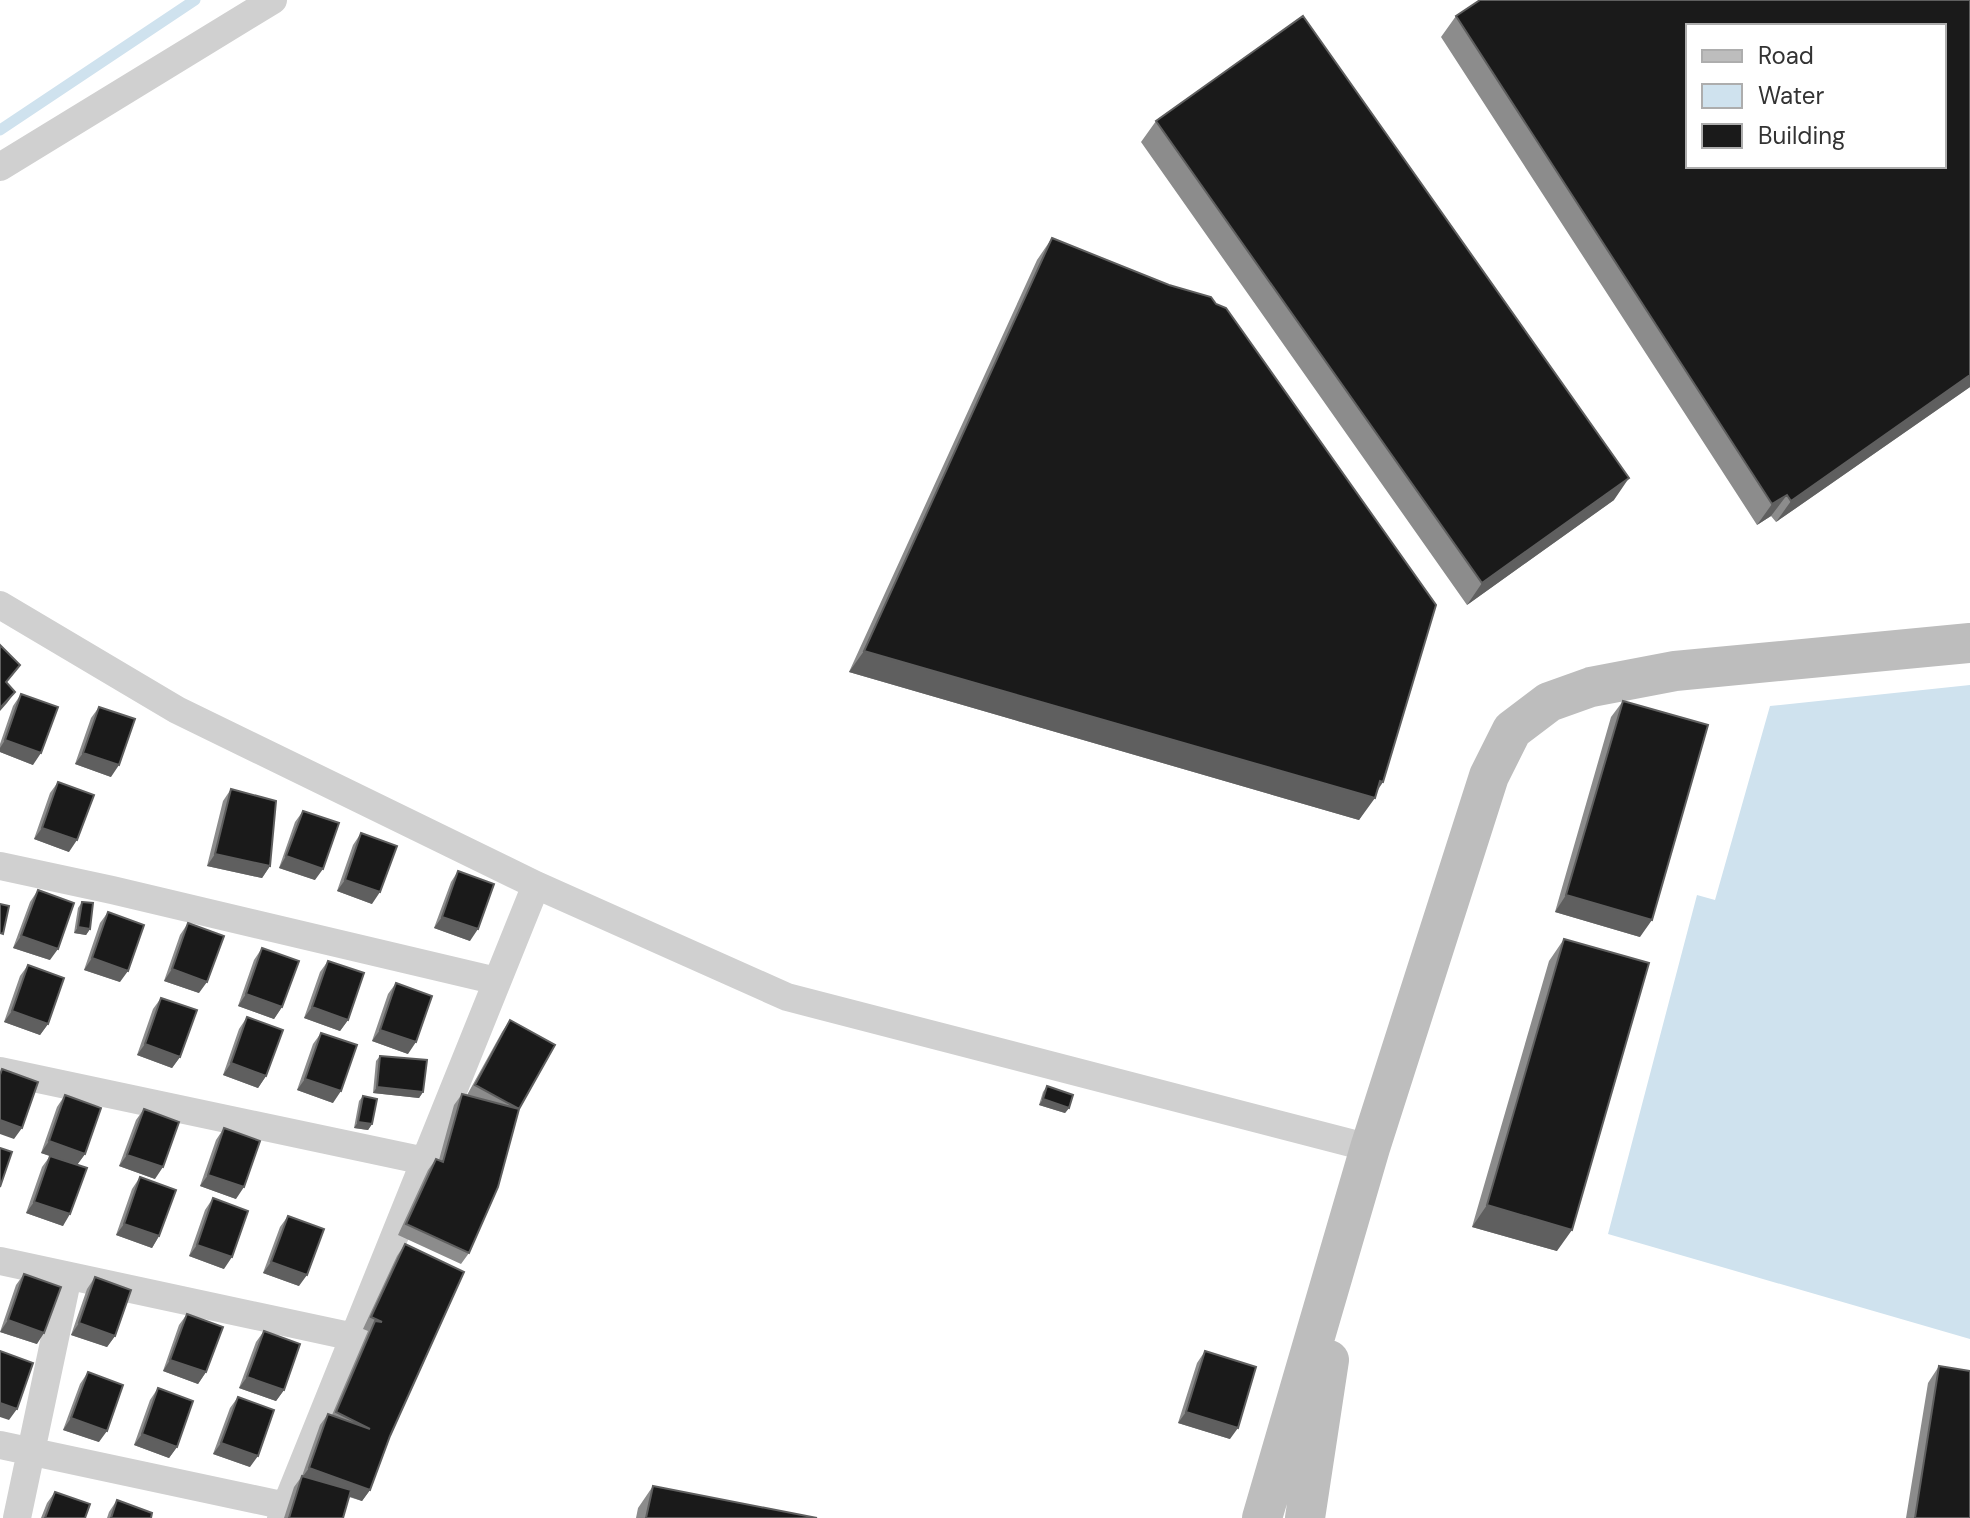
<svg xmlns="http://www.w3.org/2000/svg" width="1970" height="1518" font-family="'DM Sans',sans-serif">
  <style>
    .water { fill: #cfe2ee }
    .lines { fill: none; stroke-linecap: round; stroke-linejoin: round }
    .stream { stroke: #cfe2ee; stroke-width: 11 }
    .street { stroke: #d0d0d0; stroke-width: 28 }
    .secondary { stroke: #bdbdbd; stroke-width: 40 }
    .wall { fill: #8c8c8c }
    .shaded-wall { fill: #5f5f5f }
    .building { fill: #1a1a1a; stroke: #5f5f5f; stroke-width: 2; fill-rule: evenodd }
  </style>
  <rect width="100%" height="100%" fill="#fff"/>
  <path class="water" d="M 1970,685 L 1970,1339 L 1608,1234 L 1697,895 L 1715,900 L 1770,706 Z"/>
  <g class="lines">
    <path class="stream" d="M 0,130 L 195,0"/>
    <path class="street" d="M 0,167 L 273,0
      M 0,605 L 177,710 L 536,885 L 787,997 L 1370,1148
      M 0,866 L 112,890 L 497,981
      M 0,1071 L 425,1161
      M 0,1261 L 354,1337
      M 0,1445 L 286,1506
      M 17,1518 L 68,1276
      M 281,1518 L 536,885"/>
    <path class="secondary" d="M 1262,1518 L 1370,1148 L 1489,776 L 1512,730 L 1549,702 L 1591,687 L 1675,671 L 1970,643
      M 1305,1518 L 1329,1360"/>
  </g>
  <path class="wall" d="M 1970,0 L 1970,387 L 1776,522 L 1771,516 L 1757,525 L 1441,37 L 1456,16 Z
    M 1156,121 L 1614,500 L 1467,605 L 1141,142 Z
    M 1052,238 L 1383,782 L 1359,820 L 849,672 L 1037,260 Z
    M 21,694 L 33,765 L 0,752 L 0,744 L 13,706 Z
    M 1623,701 L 1640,937 L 1555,912 L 1611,717 Z
    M 99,707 L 111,777 L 75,764 L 91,718 Z
    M 58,782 L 69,852 L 34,839 L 50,793 Z
    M 231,789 L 270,866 L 262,878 L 207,866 L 223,801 Z
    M 303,811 L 315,880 L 279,868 L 295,822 Z
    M 361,833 L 372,904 L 337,891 L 353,845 Z
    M 458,871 L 470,941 L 434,928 L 451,882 Z
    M 38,890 L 50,960 L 13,948 L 30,902 Z
    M 82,902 L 90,929 L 86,935 L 74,933 L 78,908 Z
    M 108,912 L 120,982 L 84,970 L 100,923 Z
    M 188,923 L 199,993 L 164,981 L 180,935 Z
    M 1564,939 L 1557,1251 L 1472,1227 L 1549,961 Z
    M 262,948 L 282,1007 L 274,1019 L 238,1006 L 254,960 Z
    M 328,961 L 348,1020 L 340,1031 L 304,1018 L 320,972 Z
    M 28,965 L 48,1024 L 40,1035 L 4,1022 L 20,976 Z
    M 396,983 L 408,1054 L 372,1041 L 388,994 Z
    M 161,998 L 180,1057 L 172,1068 L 137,1055 L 153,1009 Z
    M 247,1017 L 266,1076 L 258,1088 L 223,1075 L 239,1029 Z
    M 510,1020 L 519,1109 L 469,1253 L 461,1264 L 398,1235 L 428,1170 L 436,1159 L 439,1160 L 454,1105 L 462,1094 L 467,1095 L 502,1032 Z
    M 321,1033 L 333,1103 L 297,1090 L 313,1044 Z
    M 380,1056 L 423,1092 L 419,1098 L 373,1093 L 376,1061 Z
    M 1047,1086 L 1069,1108 L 1065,1113 L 1039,1105 L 1043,1092 Z
    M 65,1095 L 85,1154 L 77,1165 L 63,1226 L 26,1213 L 42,1167 L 50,1156 L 41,1153 L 57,1107 Z
    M 363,1096 L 372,1124 L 368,1130 L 354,1128 L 359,1101 Z
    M 144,1109 L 155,1179 L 119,1166 L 136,1120 Z
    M 224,1128 L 236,1199 L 200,1186 L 216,1140 Z
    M 140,1177 L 159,1236 L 152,1248 L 116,1235 L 132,1189 Z
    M 213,1198 L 224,1269 L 189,1256 L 205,1210 Z
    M 288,1216 L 299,1286 L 263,1273 L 280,1227 Z
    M 405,1244 L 390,1436 L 370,1490 L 362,1501 L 349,1497 L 343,1518 L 284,1518 L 294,1487 L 302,1476 L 320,1425 L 328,1414 L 332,1415 L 368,1331 L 363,1329 L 397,1256 Z
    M 24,1274 L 37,1344 L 0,1332 L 16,1285 Z
    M 95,1277 L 115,1336 L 107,1347 L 71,1335 L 87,1289 Z
    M 187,1314 L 206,1372 L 198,1384 L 163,1371 L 179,1325 Z
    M 264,1331 L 284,1390 L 276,1401 L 239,1388 L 256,1342 Z
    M 1205,1351 L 1230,1439 L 1178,1423 L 1197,1363 Z
    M 1939,1366 L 1970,1518 L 1906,1518 L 1928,1383 Z
    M 88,1372 L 99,1442 L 63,1430 L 80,1384 Z
    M 158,1388 L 177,1447 L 169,1458 L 134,1445 L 150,1400 Z
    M 238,1397 L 250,1467 L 213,1454 L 230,1408 Z
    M 653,1486 L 817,1518 L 636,1518 L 638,1508 Z
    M 55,1492 L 85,1518 L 41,1518 L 47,1503 Z
    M 117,1500 L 151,1518 L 107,1518 L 109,1512 Z"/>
  <path class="shaded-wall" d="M 1970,375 L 1970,387 L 1776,522 L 1791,501 Z
    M 1629,478 L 1614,500 L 1467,605 L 1482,583 Z
    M 1787,495 L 1771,516 L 1757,525 L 1772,504 Z
    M 864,651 L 1380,781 L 1383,782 L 1372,797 L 1375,798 L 1359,820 L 849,672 Z
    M 15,692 L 7,703 L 0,711 L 0,708 Z
    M 5,740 L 41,753 L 33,765 L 0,752 L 0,748 Z
    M 83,753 L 119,765 L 111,777 L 75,764 Z
    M 42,828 L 77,840 L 69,852 L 34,839 Z
    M 215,854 L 270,866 L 262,878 L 207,866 Z
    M 286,856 L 323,869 L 315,880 L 279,868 Z
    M 345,880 L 380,892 L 372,904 L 337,891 Z
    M 1566,895 L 1652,920 L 1640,937 L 1555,912 Z
    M 442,917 L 478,929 L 470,941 L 434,928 Z
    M 78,927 L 90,929 L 86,935 L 74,933 Z
    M 21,936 L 58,949 L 50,960 L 13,948 Z
    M 92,958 L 128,971 L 120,982 L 84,970 Z
    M 172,969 L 207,982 L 199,993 L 164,981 Z
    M 246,994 L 282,1007 L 274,1019 L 238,1006 Z
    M 312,1007 L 348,1020 L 340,1031 L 304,1018 Z
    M 12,1011 L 48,1024 L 40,1035 L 4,1022 Z
    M 380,1030 L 416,1042 L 408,1054 L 372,1041 Z
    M 145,1044 L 180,1057 L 172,1068 L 137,1055 Z
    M 231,1063 L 266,1076 L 258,1088 L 223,1075 Z
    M 305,1079 L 341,1091 L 333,1103 L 297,1090 Z
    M 377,1087 L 423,1092 L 419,1098 L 373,1093 Z
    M 1043,1099 L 1069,1108 L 1065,1113 L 1039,1105 Z
    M 0,1120 L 22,1128 L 14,1139 L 0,1134 Z
    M 358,1122 L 372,1124 L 368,1130 L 354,1128 Z
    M 49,1141 L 85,1154 L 77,1165 L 41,1153 Z
    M 127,1155 L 163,1167 L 155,1179 L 119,1166 Z
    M 208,1175 L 244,1187 L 236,1199 L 200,1186 Z
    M 34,1202 L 70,1214 L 63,1226 L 26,1213 Z
    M 1487,1205 L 1572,1230 L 1557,1251 L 1472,1227 Z
    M 124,1224 L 159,1236 L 152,1248 L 116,1235 Z
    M 197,1245 L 232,1257 L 224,1269 L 189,1256 Z
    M 271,1262 L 307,1275 L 299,1286 L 263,1273 Z
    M 8,1320 L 44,1333 L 37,1344 L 0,1332 Z
    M 79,1323 L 115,1336 L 107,1347 L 71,1335 Z
    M 170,1360 L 206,1372 L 198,1384 L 163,1371 Z
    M 247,1377 L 284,1390 L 276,1401 L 239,1388 Z
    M 0,1403 L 17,1409 L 9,1420 L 0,1417 Z
    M 1186,1412 L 1238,1428 L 1230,1439 L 1178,1423 Z
    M 71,1418 L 107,1431 L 99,1442 L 63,1430 Z
    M 142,1434 L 177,1447 L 169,1458 L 134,1445 Z
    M 221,1443 L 258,1456 L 250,1467 L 213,1454 Z
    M 309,1468 L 370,1490 L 362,1501 L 301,1479 Z"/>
  <path class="building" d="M 1480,0 L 1970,0 L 1970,375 L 1791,501 L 1787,495 L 1772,504 L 1456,16 ZM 1688,26 L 1944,26 L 1944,166 L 1688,166 Z
    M 1303,16 L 1629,478 L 1482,583 L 1156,121 Z
    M 1052,238 L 1169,285 L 1211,297 L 1216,304 L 1226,308 L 1436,605 L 1383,782 L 1380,781 L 1375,798 L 864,651 Z
    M 0,645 L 20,665 L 6,682 L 15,692 L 0,708 Z
    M 21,694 L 58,707 L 41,753 L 5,740 Z
    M 1623,701 L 1708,725 L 1652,920 L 1566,895 Z
    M 99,707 L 135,719 L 119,765 L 83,753 Z
    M 58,782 L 94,795 L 77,840 L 42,828 Z
    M 231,789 L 276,801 L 270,866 L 215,854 Z
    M 303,811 L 339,823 L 323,869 L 286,856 Z
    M 361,833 L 397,846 L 380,892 L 345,880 Z
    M 458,871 L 494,884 L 478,929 L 442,917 Z
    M 38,890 L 74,903 L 58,949 L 21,936 Z
    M 82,902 L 93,903 L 90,929 L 78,927 Z
    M 0,904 L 9,906 L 3,934 L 0,933 Z
    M 108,912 L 144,925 L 128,971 L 92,958 Z
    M 188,923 L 224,936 L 207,982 L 172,969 Z
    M 1564,939 L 1649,963 L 1572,1230 L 1487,1205 Z
    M 262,948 L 299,961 L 282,1007 L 246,994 Z
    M 328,961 L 364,973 L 348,1020 L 312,1007 Z
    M 28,965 L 64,978 L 48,1024 L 12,1011 Z
    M 396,983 L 432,996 L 416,1042 L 380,1030 Z
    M 161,998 L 197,1010 L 180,1057 L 145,1044 Z
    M 247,1017 L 283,1030 L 266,1076 L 231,1063 Z
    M 510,1020 L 555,1045 L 519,1109 L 498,1187 L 469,1253 L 406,1224 L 436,1159 L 443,1162 L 462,1094 L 519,1109 L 475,1085 Z
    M 321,1033 L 357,1045 L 341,1091 L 305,1079 Z
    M 380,1056 L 427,1060 L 423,1092 L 377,1087 Z
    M 2,1069 L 38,1082 L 22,1128 L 0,1120 L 0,1075 Z
    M 1047,1086 L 1073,1095 L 1069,1108 L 1043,1099 Z
    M 65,1095 L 101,1108 L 85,1154 L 49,1141 Z
    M 363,1096 L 377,1099 L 372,1124 L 358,1122 Z
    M 144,1109 L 179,1122 L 163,1167 L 127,1155 Z
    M 224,1128 L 260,1141 L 244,1187 L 208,1175 Z
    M 0,1148 L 12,1152 L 0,1187 Z
    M 50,1156 L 87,1168 L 70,1214 L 34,1202 Z
    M 140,1177 L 176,1190 L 159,1236 L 124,1224 Z
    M 213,1198 L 248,1211 L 232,1257 L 197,1245 Z
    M 288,1216 L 324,1229 L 307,1275 L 271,1262 Z
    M 405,1244 L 464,1272 L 390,1436 L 370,1490 L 309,1468 L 328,1414 L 370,1429 L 336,1412 L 375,1321 L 382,1322 L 371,1317 Z
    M 24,1274 L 61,1287 L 44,1333 L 8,1320 Z
    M 95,1277 L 131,1290 L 115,1336 L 79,1323 Z
    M 187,1314 L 223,1327 L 206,1372 L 170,1360 Z
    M 264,1331 L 300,1344 L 284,1390 L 247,1377 Z
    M 0,1351 L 33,1363 L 17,1409 L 0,1403 Z
    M 1205,1351 L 1256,1367 L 1238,1428 L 1186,1412 Z
    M 1939,1366 L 1970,1371 L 1970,1518 L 1915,1518 Z
    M 88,1372 L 123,1385 L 107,1431 L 71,1418 Z
    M 158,1388 L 193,1401 L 177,1447 L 142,1434 Z
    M 238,1397 L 274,1410 L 258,1456 L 221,1443 Z
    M 302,1476 L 351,1490 L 343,1518 L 289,1518 Z
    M 653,1486 L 817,1518 L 646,1518 Z
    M 55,1492 L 90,1504 L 85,1518 L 45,1518 Z
    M 117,1500 L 152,1513 L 151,1518 L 111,1518 Z"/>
  <rect x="1686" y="24" width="260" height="144" fill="#ffffff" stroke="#adadad" stroke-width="2"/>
  <rect x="1702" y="50" width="40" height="12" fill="#bdbdbd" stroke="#adadad" stroke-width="2"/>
  <text x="1758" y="64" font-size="24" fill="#333333">Road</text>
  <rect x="1702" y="84" width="40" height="24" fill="#cfe2ee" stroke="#adadad" stroke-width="2"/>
  <text x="1758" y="104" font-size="24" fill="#333333">Water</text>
  <rect x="1702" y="124" width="40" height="24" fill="#1a1a1a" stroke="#adadad" stroke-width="2"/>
  <text x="1758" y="144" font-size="24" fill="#333333">Building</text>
</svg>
